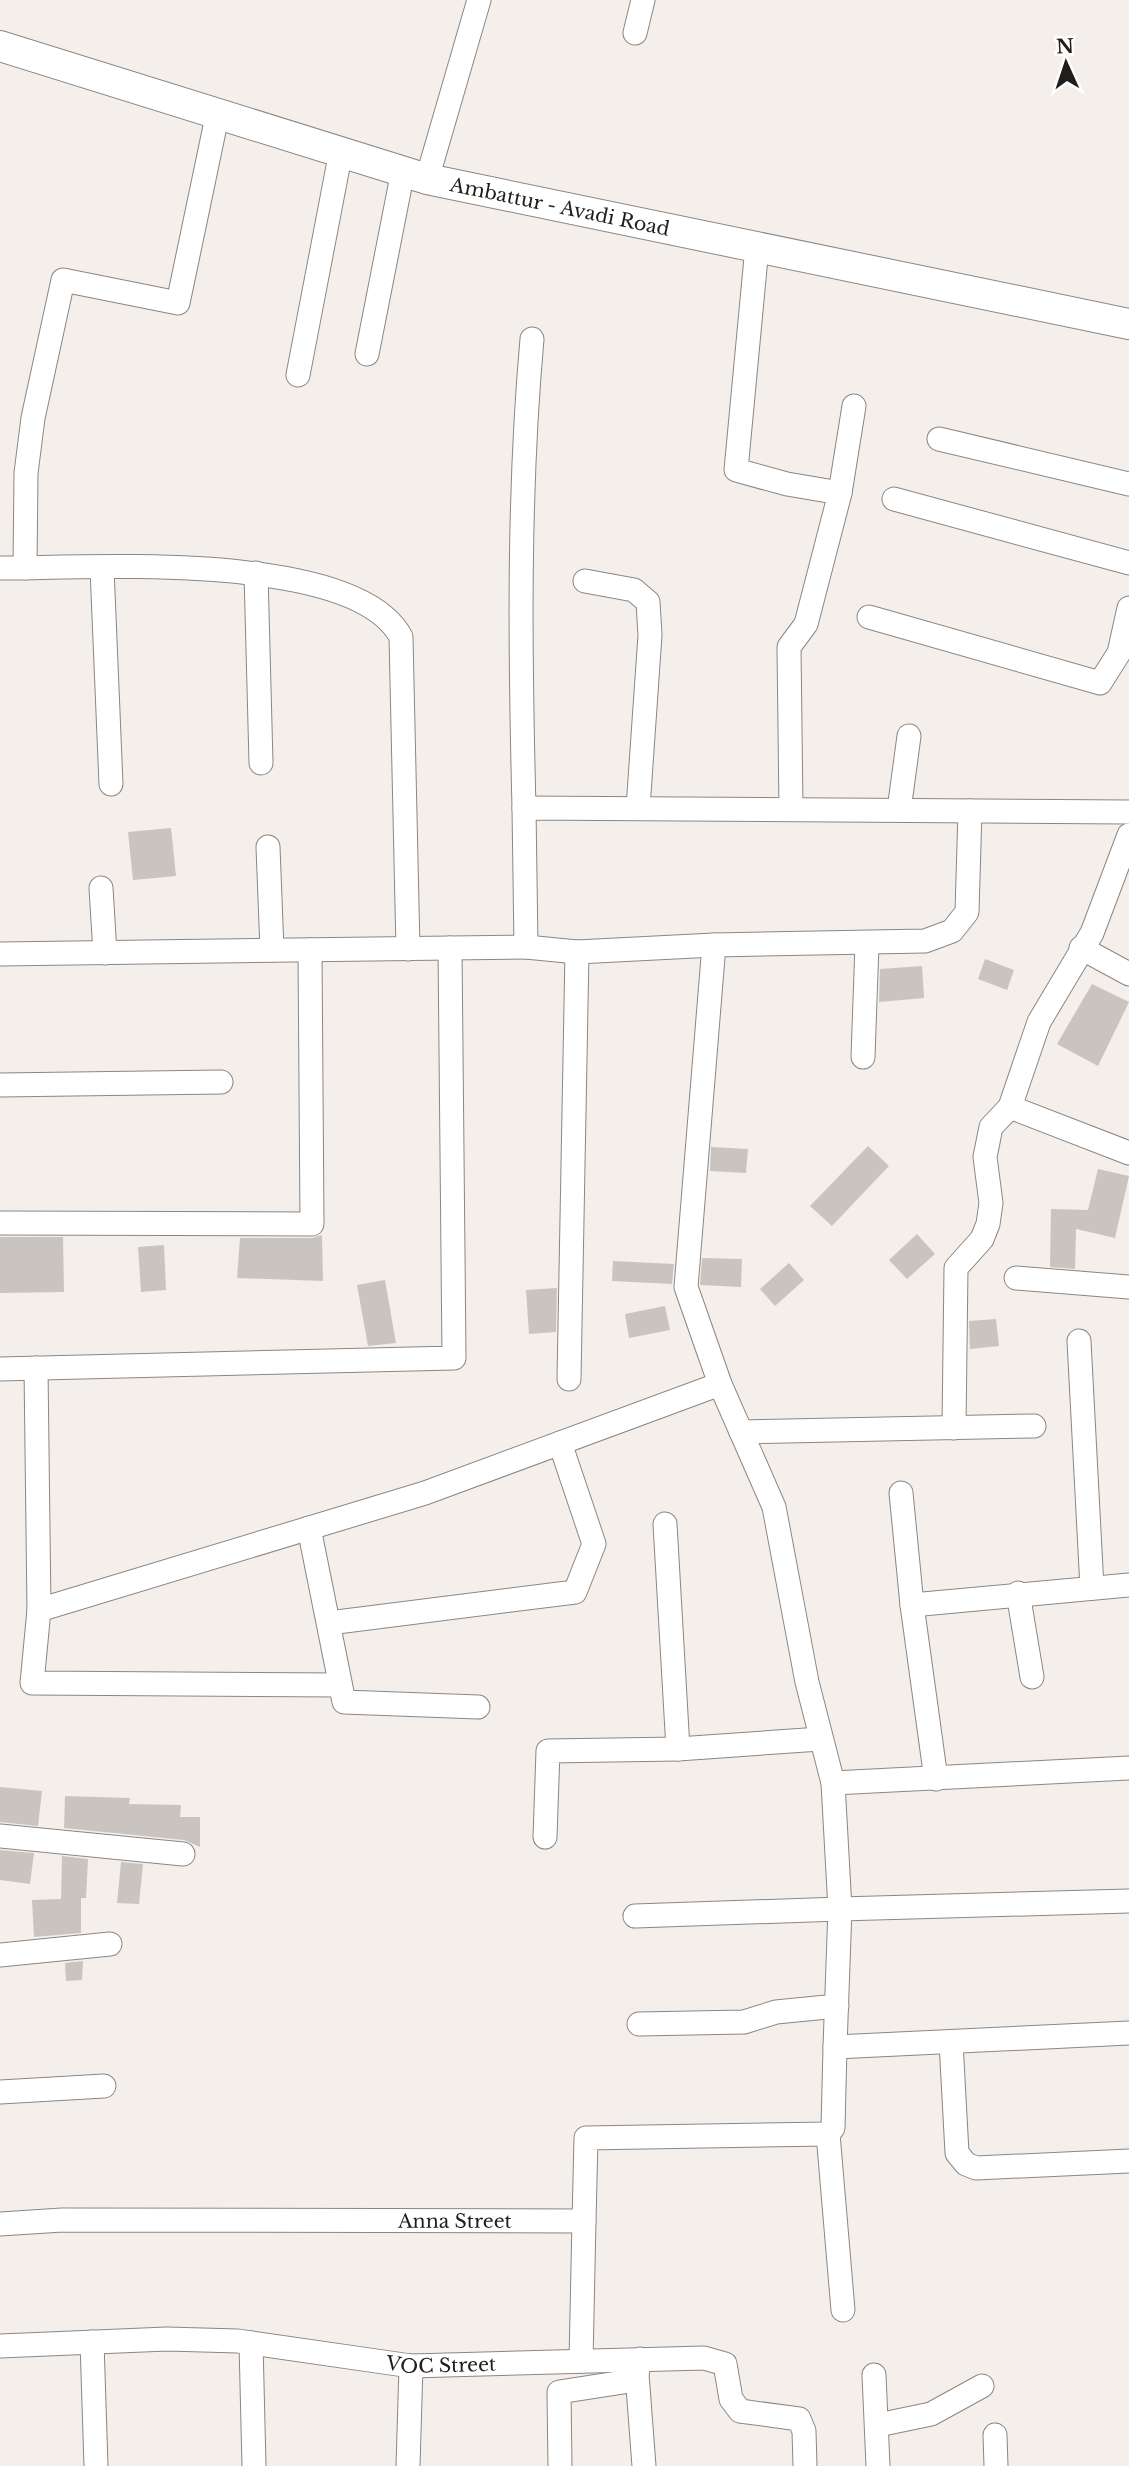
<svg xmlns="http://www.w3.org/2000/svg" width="1129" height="2466" font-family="'Libre Baskerville',serif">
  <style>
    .building { fill: #cac4c0 }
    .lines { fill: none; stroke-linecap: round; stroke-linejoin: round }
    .minor-casing { stroke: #8c8683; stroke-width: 25 }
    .tertiary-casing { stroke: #8c8683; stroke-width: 32 }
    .minor { stroke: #fff; stroke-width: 23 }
    .tertiary { stroke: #fff; stroke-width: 30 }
    .labels { text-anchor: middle; stroke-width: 6; stroke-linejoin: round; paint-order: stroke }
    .street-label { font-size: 19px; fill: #201e1d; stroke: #fff }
  </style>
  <rect width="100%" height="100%" fill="#f5efeb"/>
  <path class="building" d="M 171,828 L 176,876 L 133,880 L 128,832 Z
    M 985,959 L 1014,970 L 1007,990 L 978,979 Z
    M 922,966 L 924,998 L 879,1002 L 880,969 Z
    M 1092,984 L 1129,1002 L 1098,1066 L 1057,1044 Z
    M 868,1146 L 889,1166 L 832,1226 L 810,1206 Z
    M 711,1147 L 748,1149 L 746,1173 L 710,1171 Z
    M 1098,1169 L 1129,1176 L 1115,1238 L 1076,1229 L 1075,1269 L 1050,1267 L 1051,1209 L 1088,1210 Z
    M 917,1234 L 935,1254 L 907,1279 L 889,1260 Z
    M 322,1235 L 323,1281 L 237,1278 L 240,1238 L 312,1238 Z
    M 0,1237 L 63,1237 L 64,1292 L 0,1293 Z
    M 164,1245 L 166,1290 L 141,1292 L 138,1247 Z
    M 702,1258 L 742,1259 L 741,1287 L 700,1285 Z
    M 613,1261 L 674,1264 L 672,1284 L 612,1281 Z
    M 789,1263 L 804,1280 L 775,1306 L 760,1289 Z
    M 385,1280 L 396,1343 L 368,1346 L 357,1285 Z
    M 557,1288 L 556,1332 L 529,1334 L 526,1290 Z
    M 665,1306 L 670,1330 L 629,1338 L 625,1314 Z
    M 996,1319 L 999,1346 L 970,1349 L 969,1321 Z
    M 0,1787 L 42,1791 L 38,1826 L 0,1822 Z
    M 65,1796 L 130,1798 L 129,1804 L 181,1805 L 180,1817 L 200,1817 L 200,1847 L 184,1840 L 64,1828 Z
    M 0,1850 L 34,1853 L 30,1884 L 0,1880 Z
    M 62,1856 L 88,1859 L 86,1898 L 81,1898 L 81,1933 L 34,1937 L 32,1900 L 61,1899 Z
    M 121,1862 L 143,1864 L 139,1904 L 117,1903 Z
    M 83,1961 L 82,1980 L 66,1981 L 65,1963 Z"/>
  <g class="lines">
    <defs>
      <g id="minor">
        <path d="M 635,33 L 643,0"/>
        <path d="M 427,179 L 479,0"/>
        <path d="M 757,247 L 736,470 L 787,484 L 840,493 L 806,624 L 789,647 L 791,809"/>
        <path d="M 367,354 L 403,171"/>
        <path d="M 298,375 L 341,151"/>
        <path d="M 939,439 L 1129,484"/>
        <path d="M 840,493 L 854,406"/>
        <path d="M 894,499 L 1129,563"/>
        <path d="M 0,568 C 89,568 355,550 401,637 L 408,949"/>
        <path d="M 25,568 L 26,473 L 33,418 L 63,280 L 178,303 L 218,112"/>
        <path d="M 102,568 L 111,784"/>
        <path d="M 256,573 L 261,763"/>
        <path d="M 585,581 L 634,590 L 648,602 L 650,635 L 638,808"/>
        <path d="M 869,617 L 1100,683 L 1119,653 L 1129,608"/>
        <path d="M 524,808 C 520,651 518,495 532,339"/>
        <path d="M 899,810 L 909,736"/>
        <path d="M 268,847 L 272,950"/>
        <path d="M 101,888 L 105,953"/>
        <path d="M 714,945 L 686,1287 L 720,1384 L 774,1507 L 807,1682 L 833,1783"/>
        <path d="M 526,947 L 577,952 L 714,945 L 925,941 L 952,931 L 967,912 L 970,811"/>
        <path d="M 1081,948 L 1129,974"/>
        <path d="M 0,954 L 526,947 L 524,808 L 1129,812"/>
        <path d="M 863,1057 L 867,944"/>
        <path d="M 0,1085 L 221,1082"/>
        <path d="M 1010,1107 L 1129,1153"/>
        <path d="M 0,1223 L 312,1224 L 310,950"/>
        <path d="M 1016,1278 L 1129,1287"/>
        <path d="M 1079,1341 L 1092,1588"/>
        <path d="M 36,1368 L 39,1610 L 425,1493 L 720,1384"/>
        <path d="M 0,1369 L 454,1358 L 450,948"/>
        <path d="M 569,1379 L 577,952"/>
        <path d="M 954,1428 L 956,1268 L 982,1239 L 988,1224 L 991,1203 L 985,1157 L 991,1127 L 1010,1107 L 1039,1022 L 1092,933 L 1129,835"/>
        <path d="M 741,1432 L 1034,1426"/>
        <path d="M 901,1493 L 912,1605 L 936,1779"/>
        <path d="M 665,1524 L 678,1749"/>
        <path d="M 309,1528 L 344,1702 L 478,1707"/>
        <path d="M 1018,1593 L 1032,1677"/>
        <path d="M 912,1605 L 1129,1585"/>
        <path d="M 39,1610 L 32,1683 L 340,1685"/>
        <path d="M 329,1623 L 575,1592 L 594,1544 L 560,1443"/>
        <path d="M 0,1836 L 183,1854"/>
        <path d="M 545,1837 L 548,1751 L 678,1749 L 820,1739"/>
        <path d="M 635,1916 L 840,1909 L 833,1783 L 1129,1768"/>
        <path d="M 0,1955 L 110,1944"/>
        <path d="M 639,2024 L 744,2022 L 776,2012 L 837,2006"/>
        <path d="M 951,2042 L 957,2153 L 966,2164 L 976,2168 L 1129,2161"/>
        <path d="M 835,2047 L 840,1909 L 1129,1901"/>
        <path d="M 0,2092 L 104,2086"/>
        <path id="s1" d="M 0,2224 L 62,2220 L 584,2221 L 586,2138 L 828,2134"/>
        <path d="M 843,2310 L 828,2134 L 833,2128 L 835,2047 L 1129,2033"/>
        <path d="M 92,2342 L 96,2466"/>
        <path d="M 251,2343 L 254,2466"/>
        <path id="s2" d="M 0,2346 L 167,2339 L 238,2341 L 411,2366 L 704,2358 L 725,2364 L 731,2399 L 740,2411 L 799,2419 L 804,2431 L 805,2466"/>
        <path d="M 581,2361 L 584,2221"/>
        <path d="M 637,2374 L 644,2466"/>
        <path d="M 874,2375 L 878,2466"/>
        <path d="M 878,2425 L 931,2414 L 982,2386"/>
        <path d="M 995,2435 L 996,2466"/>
        <path d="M 408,2466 L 411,2366"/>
        <path d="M 560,2466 L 559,2392 L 630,2381 L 637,2374 L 640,2359"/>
      </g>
      <g id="tertiary">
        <path id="s3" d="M 0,46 L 427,179 L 1129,324"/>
      </g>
    </defs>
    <use href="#minor" class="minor-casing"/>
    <use href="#tertiary" class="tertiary-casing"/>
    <use href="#minor" class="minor"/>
    <use href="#tertiary" class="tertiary"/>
  </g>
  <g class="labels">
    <g class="street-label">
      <text dy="7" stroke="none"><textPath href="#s3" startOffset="583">Ambattur - Avadi Road</textPath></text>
      <text dy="7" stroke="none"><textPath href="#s1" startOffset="455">Anna Street</textPath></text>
      <text dy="7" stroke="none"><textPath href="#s2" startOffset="443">VOC Street</textPath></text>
    </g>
  </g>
  <g transform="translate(1066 63) rotate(357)" stroke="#ffffff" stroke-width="5" paint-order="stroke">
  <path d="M0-5L12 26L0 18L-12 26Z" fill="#201e1d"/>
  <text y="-10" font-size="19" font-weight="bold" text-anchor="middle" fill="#201e1d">N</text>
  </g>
</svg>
